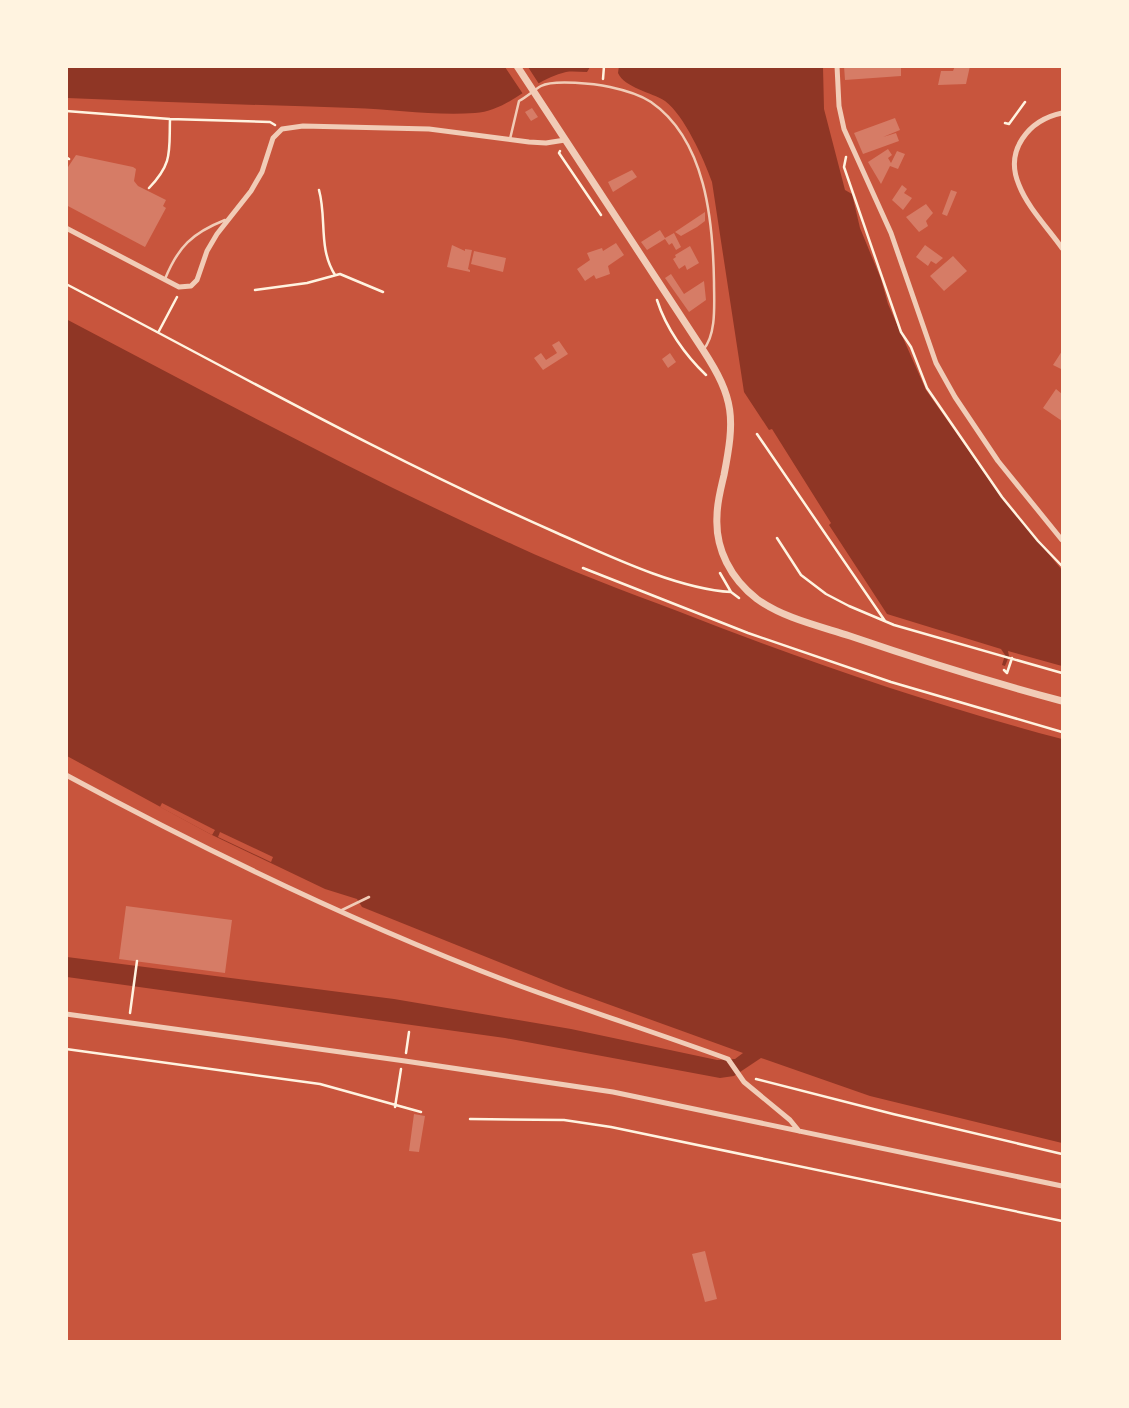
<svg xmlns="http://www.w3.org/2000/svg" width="1129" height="1408" font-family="'Fira Sans',sans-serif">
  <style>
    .water { fill: #8f3625 }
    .pier { fill: #c8553d }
    .building { fill: #d67c66 }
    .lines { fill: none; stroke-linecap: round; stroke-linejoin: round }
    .path { stroke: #fff3e0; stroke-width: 2.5 }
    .service { stroke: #f1ccb7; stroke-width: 2.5 }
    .minor { stroke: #f1ccb7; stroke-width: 5 }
    .tertiary { stroke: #f1ccb7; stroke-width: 7 }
  </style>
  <rect width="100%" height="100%" fill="#c8553d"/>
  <path class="water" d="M 619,66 L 823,67 L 824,109 L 845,190 L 852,194 L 860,228 L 881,279 L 888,304 L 926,390 L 1004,501 L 1062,570 L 1062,666 L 1008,651 L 1009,656 L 1005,666 L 1002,665 L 1005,655 L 1001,649 L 887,614 L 829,525 L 831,523 L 772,429 L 769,430 L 744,392 L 712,182 C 704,159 684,115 665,101 C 651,92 625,88 618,73 Z
    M 67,67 L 590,67 L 587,72 C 580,72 572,71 566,72 C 533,79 509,111 475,113 C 434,116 393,109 353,108 C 257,105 162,102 67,98 Z
    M 66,319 C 214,397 362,476 514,545 C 568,570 624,591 680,612 C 805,661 933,705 1062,739 L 1062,1143 L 870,1096 L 761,1058 L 734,1076 L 720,1078 L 505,1038 L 67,977 L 67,957 L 394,999 L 571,1029 L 717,1060 L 735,1059 L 743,1053 L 566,989 L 362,907 L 357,899 L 325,889 L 212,835 L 67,756 Z"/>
  <path class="pier" d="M 505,67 L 528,67 L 539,84 L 523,94 Z
    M 162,803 L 215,830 L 212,835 L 160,807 Z
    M 220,832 L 273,857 L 271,862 L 218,837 Z"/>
  <path class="building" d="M 844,66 L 901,66 L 901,76 L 845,80 Z
    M 955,66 L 970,66 L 966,84 L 938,85 L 941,71 L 953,71 Z
    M 532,108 L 538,117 L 531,121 L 525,112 Z
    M 895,118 L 900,130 L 883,137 L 896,133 L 899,141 L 863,154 L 854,133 Z
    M 888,149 L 892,155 L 888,158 L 891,163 L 897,151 L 905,154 L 898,169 L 890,166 L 881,184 L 868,162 Z
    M 76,155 L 133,167 L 136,169 L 134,181 L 138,186 L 166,200 L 163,206 L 166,208 L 145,247 L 66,205 L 66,170 Z
    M 632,170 L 637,177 L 613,192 L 608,182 Z
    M 902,185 L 907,189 L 904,193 L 912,198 L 903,210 L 892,200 Z
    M 951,190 L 957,192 L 947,216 L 942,214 Z
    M 926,204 L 933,213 L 926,221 L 928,226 L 919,232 L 906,217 Z
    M 705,212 L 705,221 L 697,227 L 681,236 L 675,232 Z
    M 660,230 L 665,238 L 674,233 L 681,247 L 676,250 L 672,243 L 669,245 L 665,239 L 647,250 L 641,242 Z
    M 616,243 L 624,255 L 608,266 L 610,274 L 596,279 L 594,275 L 585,281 L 577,269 L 590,260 L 587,253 L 602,248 L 603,251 Z
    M 452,245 L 465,251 L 465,249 L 472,250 L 468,269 L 470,270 L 470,272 L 447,267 Z
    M 925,245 L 943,258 L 936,264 L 931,261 L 928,266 L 916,257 Z
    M 690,246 L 699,263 L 687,270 L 685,265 L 679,269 L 673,259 L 676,257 L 675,255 Z
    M 474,251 L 506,258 L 503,272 L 471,264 Z
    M 953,256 L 967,271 L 944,291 L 930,276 Z
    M 671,274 L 684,294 L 704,281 L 706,300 L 689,312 L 665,278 Z
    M 559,341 L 568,354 L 543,370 L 534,358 L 541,353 L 546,360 L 557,353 L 552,345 Z
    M 1062,351 L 1062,367 L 1061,369 L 1053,365 Z
    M 670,353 L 676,362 L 668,368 L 662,359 Z
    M 1056,389 L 1062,394 L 1062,421 L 1043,408 Z
    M 126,906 L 232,920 L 225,973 L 119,959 Z
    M 414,1114 L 425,1116 L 419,1152 L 409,1151 Z
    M 705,1251 L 717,1299 L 705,1302 L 692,1254 Z"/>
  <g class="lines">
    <path class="path" d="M 603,79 L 604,66
      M 66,111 L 170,119 L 270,122 L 275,125
      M 1005,123 L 1009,124 L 1025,102
      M 560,151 L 559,153 L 601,215
      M 66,157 L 69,159
      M 846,157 L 844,167 L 901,332 L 911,347 L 927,388 L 1002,497 L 1038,541 L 1062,566
      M 149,188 C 173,163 169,152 170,119
      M 319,190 C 327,219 318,248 335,275
      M 66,284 C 229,369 388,459 557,533 C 607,555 677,589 731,592
      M 255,290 L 307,283 L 340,274 L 383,292
      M 657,300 C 666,328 685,355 706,375
      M 159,331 L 177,297
      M 757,434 L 885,621
      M 777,538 L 801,575 L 826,594 L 849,606 L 894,625 L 1062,673
      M 583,568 L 748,633 L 891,682 L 1062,732
      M 720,573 L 731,592 L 739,598
      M 1004,670 L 1007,673 L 1012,658
      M 130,1013 L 137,961
      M 66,1049 L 320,1084 L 421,1112
      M 406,1053 L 409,1032
      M 756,1079 L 893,1114 L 1062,1154
      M 395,1107 L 401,1069
      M 470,1119 L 564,1120 L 611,1127 L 1062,1221"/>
    <path class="service" d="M 510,139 L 519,101 C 527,97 534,90 541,86 C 554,79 596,84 610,87 C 624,90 639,94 651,102 C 706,140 713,221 714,282 C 714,302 717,335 703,350
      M 165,279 C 178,247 192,233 225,220
      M 340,911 L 369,897"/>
    <path class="minor" d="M 837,66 L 839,106 L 844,129 L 891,233 L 936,363 L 955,397 L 998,461 L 1062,540
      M 1062,113 C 1029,120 1004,150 1019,185 C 1028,208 1048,228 1062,248
      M 66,228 L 179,287 L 191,286 L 197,280 L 207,251 L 217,234 L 251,191 L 262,172 L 273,138 L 282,129 L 303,126 L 429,129 L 529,142 L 546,143 L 565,140
      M 66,775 C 214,855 366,928 523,987 C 591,1012 660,1034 728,1059 L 744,1082 L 790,1120 L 799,1131
      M 66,1014 L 405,1061 L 613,1092 L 1062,1186"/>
    <path class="tertiary" d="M 517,66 L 703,350 C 735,399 735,418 724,475 C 721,488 717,502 717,516 C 715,549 731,579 757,599 C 783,618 819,626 850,636 C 920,660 991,682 1062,701"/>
  </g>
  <rect width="1129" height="1408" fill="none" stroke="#fff3e0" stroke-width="136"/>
</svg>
